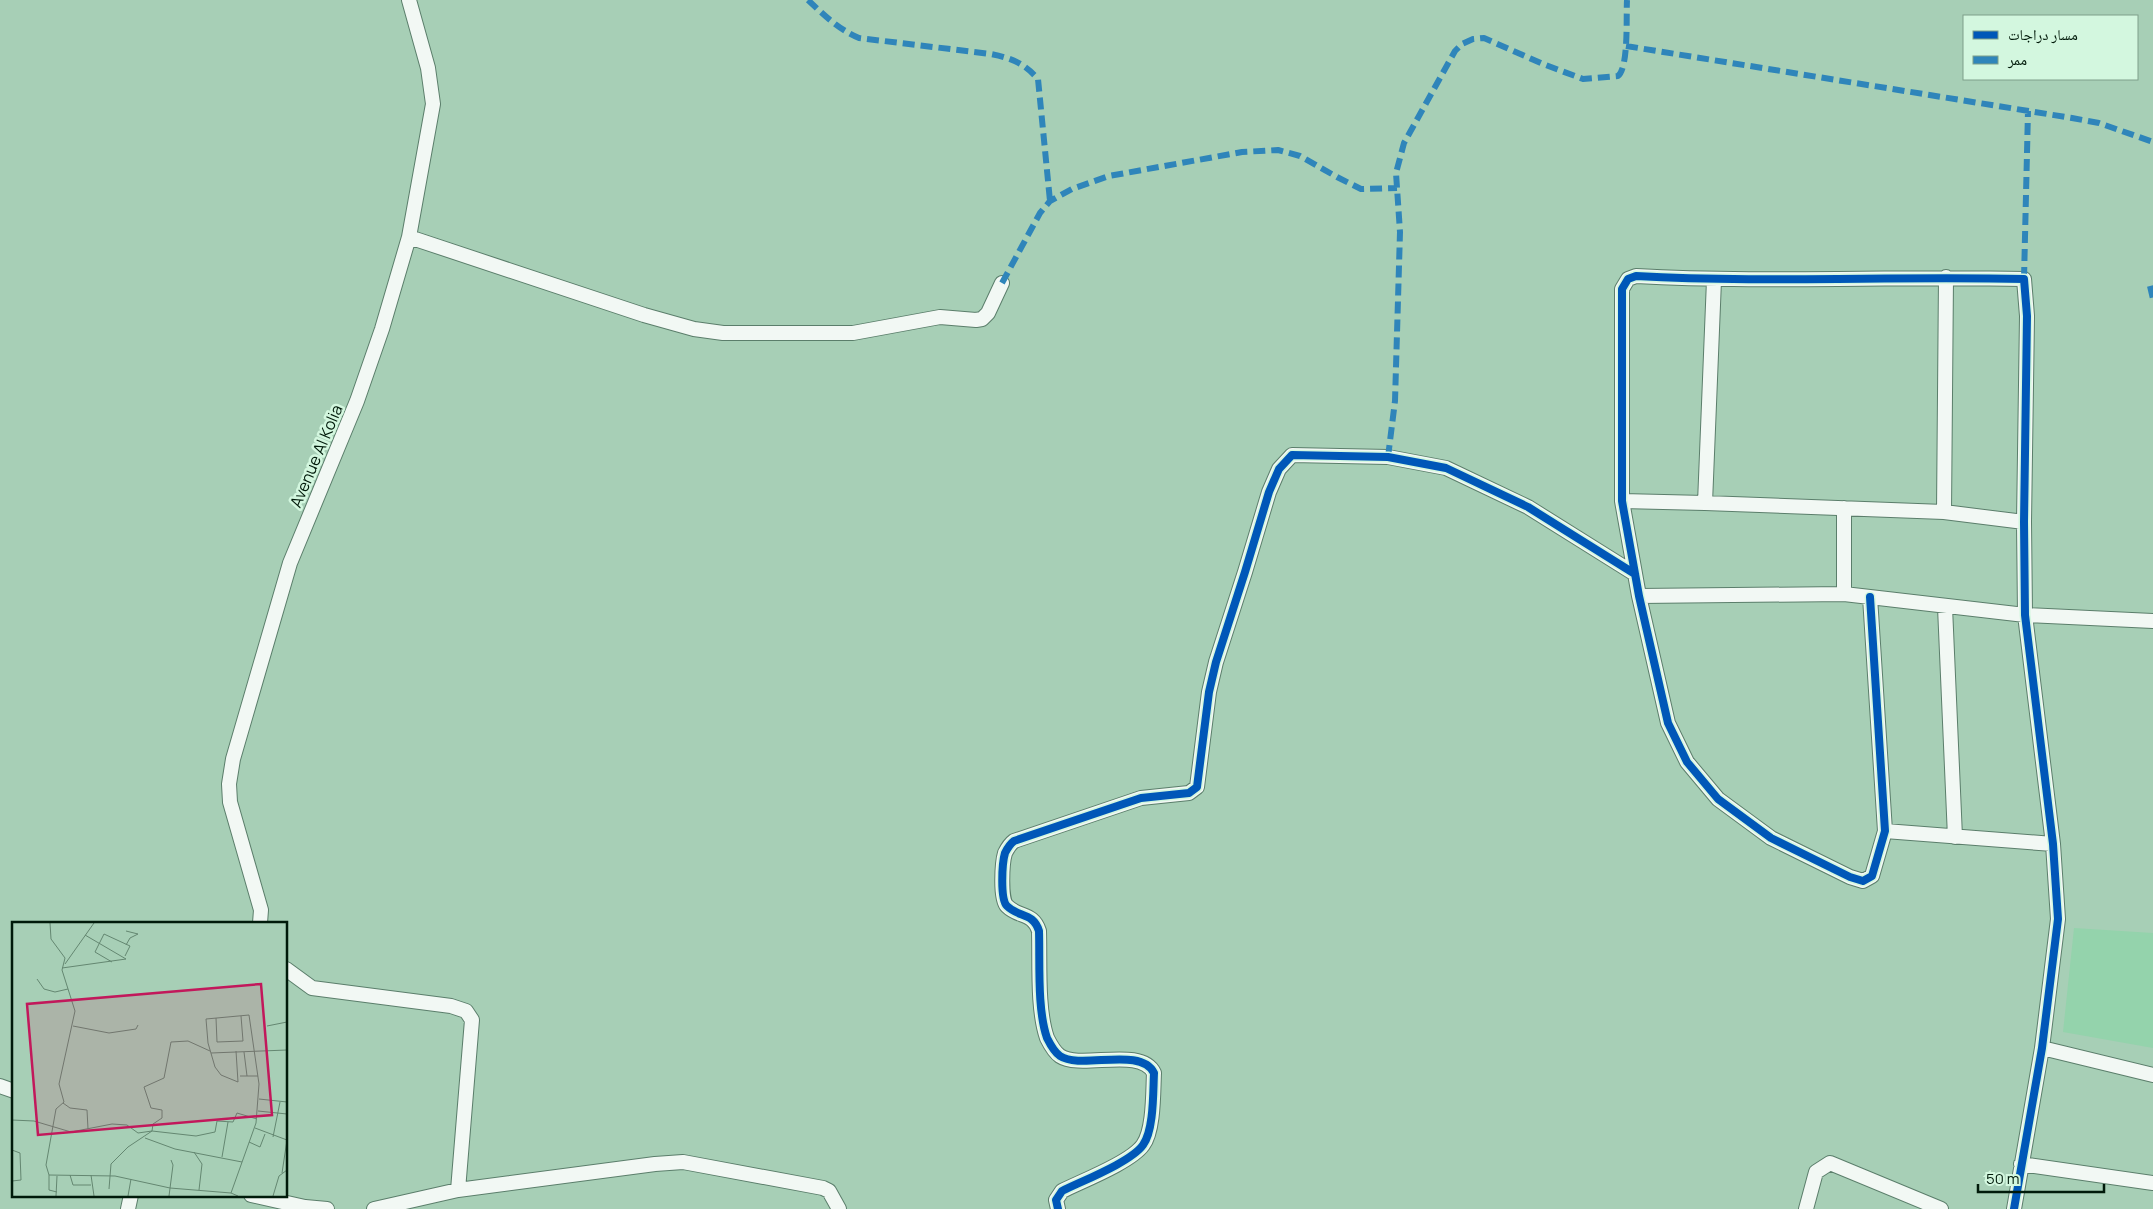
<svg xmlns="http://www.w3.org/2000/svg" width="2153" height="1209" font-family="Manrope,'Noto Naskh Arabic',sans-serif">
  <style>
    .built { fill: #94d3ac }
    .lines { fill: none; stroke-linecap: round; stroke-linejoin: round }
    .street-casing { stroke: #5b7e6b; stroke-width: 16 }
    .street { stroke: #f2f8f4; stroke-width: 14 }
    .quiet { stroke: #2f85ba; stroke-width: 6; stroke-dasharray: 12 6; stroke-linecap: butt }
    .cycleway-casing { stroke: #d3f7df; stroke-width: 11 }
    .cycleway { stroke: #0057b8; stroke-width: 8 }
    .labels { text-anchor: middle; stroke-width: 5; stroke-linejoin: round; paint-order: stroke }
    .street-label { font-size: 16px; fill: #001a0a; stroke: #d3f7df }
    .inset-road { fill: none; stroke: #648771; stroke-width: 1 }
    .view { fill: #c2185b; fill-opacity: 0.15; stroke: #c2185b; stroke-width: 2.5 }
    .inset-edge { fill: none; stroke: #001a0a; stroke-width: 2.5 }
  </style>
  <rect width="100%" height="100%" fill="#a7cfb6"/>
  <path class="built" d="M 2074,928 L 2153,933 L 2153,1048 L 2063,1032 Z"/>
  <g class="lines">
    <defs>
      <path id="street" d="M 409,237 L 644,315 L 694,329 L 723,333 L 853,333 L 940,317 L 976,320 L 982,319 L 988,313 L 1002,283
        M 1714,280 L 1705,503 L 1944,512 L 1946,277
        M 1622,501 L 1705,503
        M 1844,508 L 1844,594
        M 1944,512 L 2024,522
        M 1639,596 L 1844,594 L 2025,615 L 2153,621
        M 1870,597 L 1885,831 L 1872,876 L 1863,881 L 1850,877 L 1771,838 L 1718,799 L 1687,762 L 1668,723 L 1639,596 L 1622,501 L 1622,289 L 1628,279 L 1636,276 C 1765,283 1894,276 2024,279 L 2027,316 L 2024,522 L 2025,615 L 2053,844 L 2058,919 L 2042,1048 L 2014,1209
        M 1945,607 L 1955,837
        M 1885,831 L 2053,844
        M 260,923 L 261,910 L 230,802 L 229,784 L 233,759 L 290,563 L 357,401 L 382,329 L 409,237 L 433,104 L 428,68 L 409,0
        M 286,969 L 312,988 L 451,1006 L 466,1011 L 472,1020 L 458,1190
        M 2042,1048 L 2153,1075
        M 0,1086 L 14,1091
        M 2021,1164 L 2153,1183
        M 251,1195 L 305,1207 L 327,1209
        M 128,1209 L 131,1195
        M 374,1209 L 458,1190 L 655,1164 L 683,1162 L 823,1188 L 829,1191 L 839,1209
        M 1058,1209 L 1056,1200 L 1062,1191 C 1082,1181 1131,1162 1143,1145 C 1154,1130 1153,1092 1154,1073 C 1141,1046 1081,1070 1060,1056 C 1054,1052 1050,1044 1047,1038 C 1037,1009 1040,963 1039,931 C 1033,912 1019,918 1007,906 C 1000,899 1002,863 1005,853 C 1007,849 1010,844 1014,841 L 1141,798 L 1189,793 L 1197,787 L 1209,692 L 1216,662 L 1245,572 L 1269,492 L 1279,469 L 1292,455 L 1388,457 L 1446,468 L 1528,507 L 1635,574
        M 1806,1209 L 1816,1172 L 1830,1163 L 1941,1209"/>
    </defs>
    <use href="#street" class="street-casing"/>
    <use href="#street" class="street"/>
    <path class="quiet" d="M 808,0 C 825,16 838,29 859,38 L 991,54 C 1011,58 1024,63 1038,79 L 1050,201
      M 1626,46 L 2072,118 L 2099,123 L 2153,142
      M 2024,279 L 2028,111
      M 1002,283 L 1040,213 L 1050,201 L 1072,189 L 1109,176 L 1242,152 L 1278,150 L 1300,156 L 1337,177 L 1361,189 L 1397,188
      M 2150,286 L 2153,299
      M 1388,457 L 1395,401 L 1400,232 L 1396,173 L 1404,143 L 1455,51 L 1462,44 L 1473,39 L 1484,38 L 1543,64 L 1583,79 L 1618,76 C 1629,67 1626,16 1627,0"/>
    <defs>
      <path id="cycleway" d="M 1870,597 L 1885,831 L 1872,876 L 1863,881 L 1850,877 L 1771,838 L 1718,799 L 1687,762 L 1668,723 L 1639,596 L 1622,501 L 1622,289 L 1628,279 L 1636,276 C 1765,283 1894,276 2024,279 L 2027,316 L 2024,522 L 2025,615 L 2053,844 L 2058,919 L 2042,1048 L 2014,1209
        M 1058,1209 L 1056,1200 L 1062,1191 C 1082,1181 1131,1162 1143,1145 C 1154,1130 1153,1092 1154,1073 C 1141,1046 1081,1070 1060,1056 C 1054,1052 1050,1044 1047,1038 C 1037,1009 1040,963 1039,931 C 1033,912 1019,918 1007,906 C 1000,899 1002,863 1005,853 C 1007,849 1010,844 1014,841 L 1141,798 L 1189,793 L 1197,787 L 1209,692 L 1216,662 L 1245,572 L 1269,492 L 1279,469 L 1292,455 L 1388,457 L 1446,468 L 1528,507 L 1635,574"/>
    </defs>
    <use href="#cycleway" class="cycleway-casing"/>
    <use href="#cycleway" class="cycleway"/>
  </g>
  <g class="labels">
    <g class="street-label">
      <text transform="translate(316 456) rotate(-67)" y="6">Avenue Al Kolia</text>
    </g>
  </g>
  <g transform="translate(12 922)">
    <rect width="275" height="275" fill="#a7cfb6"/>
    <path class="inset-road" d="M 38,1 L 39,17 L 53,36 L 50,48 L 63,89 L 47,162 L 52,180 L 44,187 L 34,243 L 37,253 L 103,254 L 158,266 L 219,271 L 226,274M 114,23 L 118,16 L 126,12 L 114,9M 100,40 L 83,30 L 92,12 L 118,24 L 113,34M 53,42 L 82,1M 50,46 L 114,37 L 73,13M 25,57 L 32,67 L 43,70 L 56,67M 204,96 L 205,120 L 231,119 L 229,94M 61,104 L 97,111 L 124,107 L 126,103M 255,104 L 275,100M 232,130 L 235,154M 199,131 L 275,128M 228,154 L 246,154M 247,177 L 275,180M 51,181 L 58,186 L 75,188 L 76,207M 246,189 L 275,192M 0,198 L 22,199 L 59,210 L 100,202 L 115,203 L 126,211 L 140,209 L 141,202 L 150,196 L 150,188 L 139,186 L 132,165 L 152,156 L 159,120 L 176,119 L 198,129M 243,206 L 275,218M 261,215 L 268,180M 133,216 L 163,227 L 230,240M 237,220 L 248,225 L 253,212M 0,228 L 8,231 L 9,258 L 0,259M 182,230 L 190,242 L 187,268M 210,235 L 216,200M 270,251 L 275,218M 37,253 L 37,268 L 45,270M 58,253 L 61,263 L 79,263M 79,253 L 82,274M 97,267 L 99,242 L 116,225 L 140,209 L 184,214 L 203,210 L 205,199 L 221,200 L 225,191 L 245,197M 219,271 L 244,201 L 247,162 L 237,93 L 194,97 L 196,121 L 203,145 L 209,153 L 226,160 L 224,129M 44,274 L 45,254M 116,274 L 119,257M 157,274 L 161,243 L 159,238M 261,274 L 267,254 L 275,248"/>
    <path class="view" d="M 249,62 L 260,193 L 26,213 L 15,82 Z"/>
    <rect width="275" height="275" class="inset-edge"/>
  </g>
  <rect x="1963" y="15" width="175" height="65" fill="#d3f7df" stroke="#7f9f8a"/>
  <rect x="1973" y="31" width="25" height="8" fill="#0057b8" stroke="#7f9f8a"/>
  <text x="2008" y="40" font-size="15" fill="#001a0a">مسار دراجات</text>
  <rect x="1973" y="56" width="25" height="8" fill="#2f85ba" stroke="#7f9f8a"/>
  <text x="2008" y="65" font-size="15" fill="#001a0a">ممر</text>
  <path d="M1978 1184v8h126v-8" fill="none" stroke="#001a0a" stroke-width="2.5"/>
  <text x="1986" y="1184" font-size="15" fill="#001a0a" stroke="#d3f7df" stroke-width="4" paint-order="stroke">50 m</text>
</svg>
